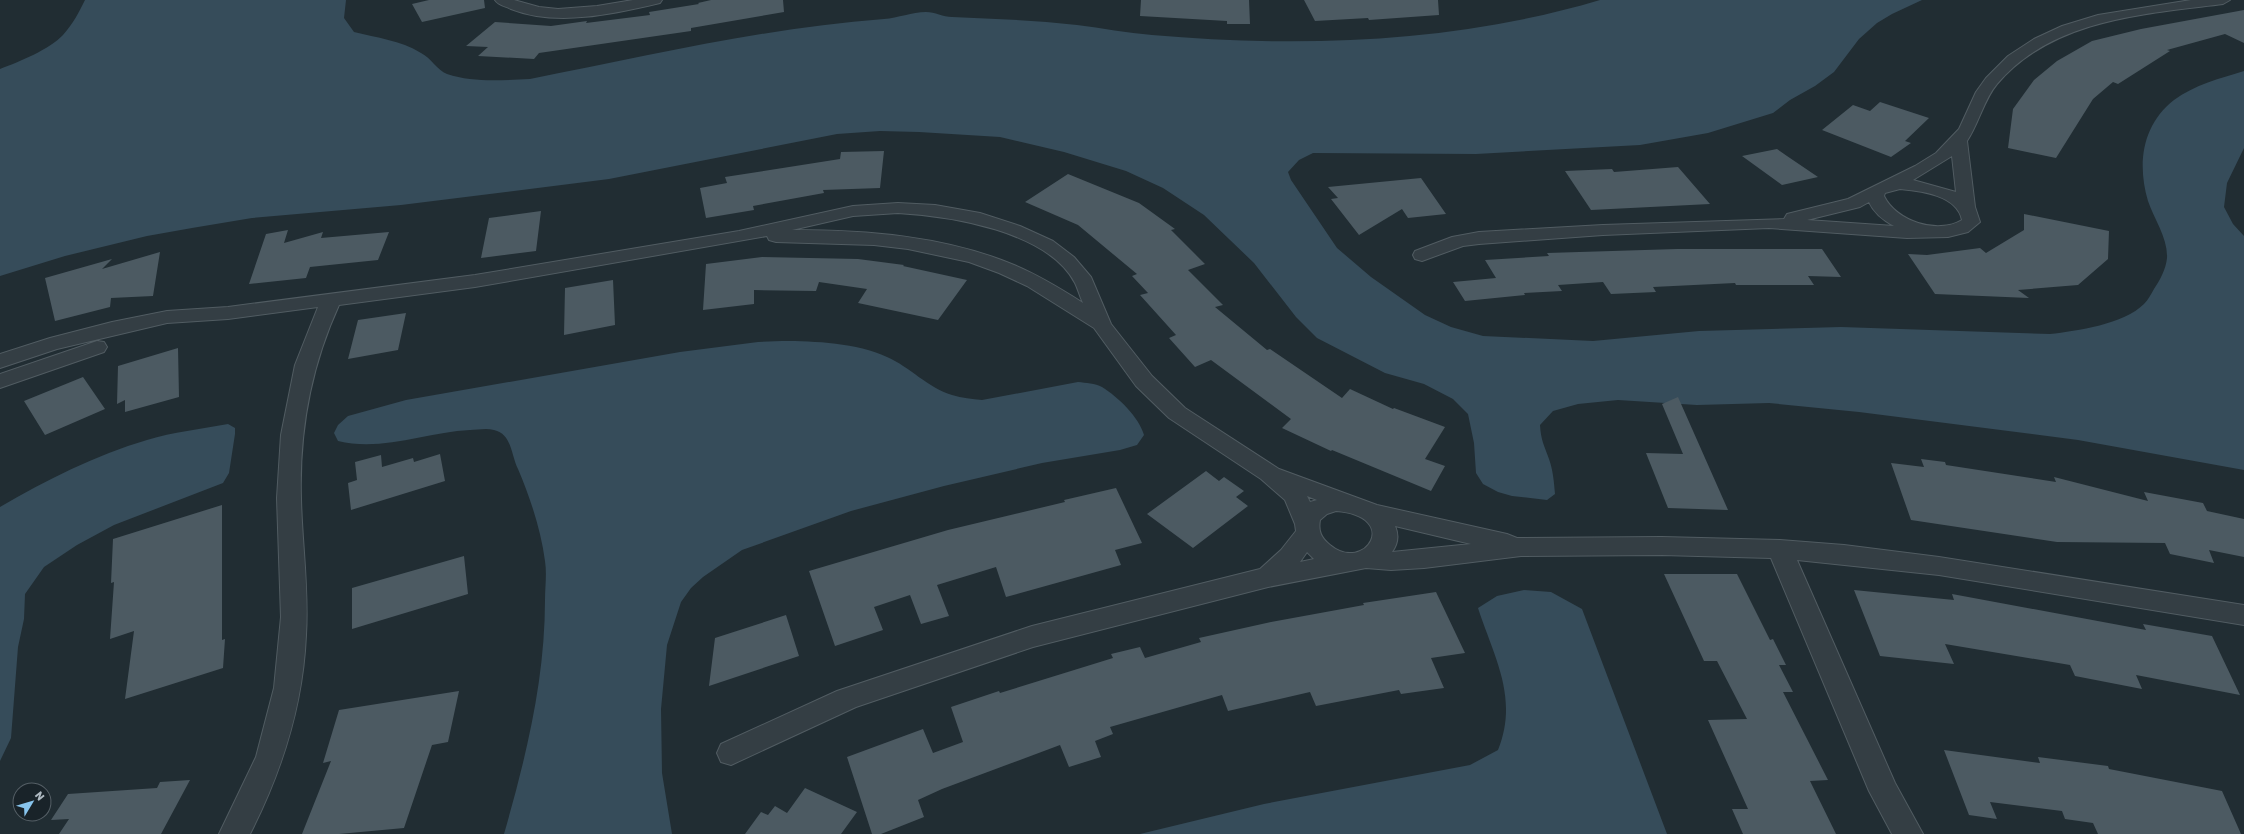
<svg xmlns="http://www.w3.org/2000/svg" width="2244" height="834" font-family="Rubik,sans-serif">
  <style>
    .water { fill: #364c5a }
    .building { fill: #4c5a62 }
    .lines { fill: none; stroke-linecap: round; stroke-linejoin: round }
    .street-casing { stroke: #515c62; stroke-width: 2 }
    .street { fill: #343e44; fill-rule: evenodd }
  </style>
  <rect width="100%" height="100%" fill="#212d33"/>
  <path class="water" d="M 85,0 L 346,0 L 344,18 L 354,32 C 377,38 400,40 421,53 C 431,58 437,70 447,74 C 474,83 503,80 530,79 C 647,56 764,28 884,19 C 898,18 912,12 926,12 C 935,12 943,17 952,17 C 994,19 1035,20 1077,25 C 1102,28 1127,33 1152,35 C 1301,48 1456,43 1600,0 L 1922,0 L 1892,14 L 1877,23 L 1859,39 L 1834,72 L 1815,86 L 1790,100 L 1773,113 L 1708,133 L 1640,145 L 1476,154 L 1313,153 L 1299,160 L 1288,172 L 1291,180 L 1337,248 L 1371,277 L 1425,315 L 1451,327 L 1483,336 L 1593,341 L 1699,331 L 1841,327 L 2050,334 C 2077,331 2124,324 2144,304 C 2148,300 2151,294 2154,289 C 2160,280 2166,269 2167,258 C 2168,238 2154,219 2148,201 C 2137,164 2142,125 2174,100 C 2194,85 2221,78 2244,71 L 2244,148 L 2227,183 L 2224,207 L 2233,224 L 2244,236 L 2244,470 L 2078,440 L 1859,412 L 1769,403 L 1697,405 L 1618,400 L 1578,404 L 1553,411 L 1540,425 C 1541,441 1544,445 1549,459 C 1553,470 1554,482 1555,494 L 1547,500 L 1512,496 L 1498,492 L 1483,484 L 1476,473 L 1474,443 L 1468,414 L 1453,399 L 1424,384 L 1385,373 L 1317,338 L 1296,317 L 1254,263 L 1204,215 L 1163,188 L 1126,171 L 1064,152 L 1000,137 L 919,132 L 880,131 L 837,134 L 609,179 L 401,205 L 252,218 L 192,228 L 147,236 L 65,256 L 0,276 L 0,69 C 19,62 50,49 63,35 C 73,24 79,12 85,0 Z
    M 782,341 C 815,341 857,343 887,357 C 910,367 928,388 952,395 C 962,398 972,399 982,400 L 1078,382 C 1086,383 1095,383 1102,387 C 1118,397 1139,417 1144,435 L 1137,445 L 1120,450 L 1042,463 L 944,486 L 851,511 L 742,550 L 703,577 L 691,588 L 681,602 L 667,645 L 661,709 L 662,773 L 672,834 L 504,834 C 526,757 545,680 545,600 C 545,587 547,574 545,561 C 541,530 530,497 518,469 C 511,455 512,434 494,430 C 486,428 477,430 470,430 C 426,432 382,452 338,441 L 334,433 L 338,425 L 348,416 L 406,400 L 680,352 L 758,342 Z
    M 228,424 L 235,428 L 235,434 L 229,473 L 223,483 L 114,525 L 77,545 L 44,567 L 25,594 L 24,619 L 18,647 L 11,738 L 0,761 L 0,507 C 46,480 96,455 147,440 C 173,432 201,429 228,424 Z
    M 1524,590 L 1551,592 L 1582,609 L 1667,834 L 1140,834 L 1264,804 L 1470,765 L 1498,750 C 1519,698 1494,657 1478,608 L 1497,596 Z"/>
  <path class="building" d="M 429,0 L 484,0 L 485,8 L 422,22 L 412,4 Z
    M 711,0 L 783,0 L 784,12 L 691,28 L 691,31 L 539,53 L 534,59 L 478,56 L 488,47 L 466,46 L 495,22 L 551,26 L 587,21 L 586,23 L 650,15 L 649,12 L 699,4 L 698,3 Z
    M 1141,0 L 1249,0 L 1250,24 L 1227,24 L 1227,21 L 1140,16 Z
    M 1304,0 L 1438,0 L 1439,15 L 1369,20 L 1368,18 L 1315,21 Z
    M 2244,10 L 2244,43 L 2225,34 L 2167,50 L 2170,51 L 2118,84 L 2113,82 L 2093,99 L 2056,158 L 2008,148 L 2013,109 L 2034,80 L 2057,61 L 2092,41 L 2141,29 Z
    M 1880,102 L 1929,118 L 1905,141 L 1911,143 L 1891,157 L 1822,130 L 1853,105 L 1870,111 Z
    M 1777,149 L 1787,156 L 1818,177 L 1782,185 L 1742,156 Z
    M 884,151 L 880,188 L 823,190 L 824,193 L 753,206 L 754,210 L 706,218 L 700,188 L 727,183 L 725,177 L 840,159 L 841,152 Z
    M 1678,167 L 1710,204 L 1591,210 L 1565,171 L 1612,169 L 1614,172 Z
    M 1068,174 L 1139,203 L 1175,229 L 1171,230 L 1205,264 L 1188,270 L 1223,305 L 1215,307 L 1267,350 L 1270,349 L 1342,398 L 1350,389 L 1393,409 L 1394,408 L 1445,427 L 1425,459 L 1445,466 L 1431,491 L 1332,450 L 1331,451 L 1282,428 L 1291,419 L 1211,360 L 1195,367 L 1169,338 L 1176,335 L 1140,295 L 1148,293 L 1132,276 L 1137,274 L 1078,225 L 1025,202 Z
    M 1421,178 L 1446,214 L 1408,218 L 1402,209 L 1359,235 L 1331,199 L 1338,198 L 1328,187 Z
    M 541,211 L 536,251 L 481,258 L 489,218 Z
    M 2024,214 L 2109,231 L 2108,259 L 2078,285 L 2018,290 L 2029,298 L 1935,294 L 1908,254 L 1927,255 L 1980,248 L 1986,253 L 2024,230 Z
    M 288,230 L 284,243 L 323,232 L 321,238 L 389,232 L 378,260 L 310,267 L 306,278 L 249,284 L 266,234 Z
    M 1677,249 L 1822,249 L 1841,277 L 1808,276 L 1814,285 L 1736,285 L 1735,283 L 1653,287 L 1656,292 L 1611,294 L 1603,282 L 1558,285 L 1562,291 L 1524,293 L 1525,295 L 1465,301 L 1453,282 L 1496,278 L 1485,260 L 1549,256 L 1547,253 Z
    M 160,252 L 153,296 L 111,298 L 110,307 L 55,321 L 45,278 L 112,259 L 102,269 Z
    M 762,257 L 858,259 L 904,265 L 903,266 L 967,280 L 938,320 L 858,303 L 867,289 L 819,282 L 816,291 L 754,290 L 754,304 L 703,310 L 706,264 Z
    M 613,280 L 615,325 L 564,335 L 565,288 Z
    M 406,313 L 398,350 L 348,359 L 358,320 Z
    M 178,348 L 179,397 L 125,412 L 125,400 L 117,404 L 118,366 Z
    M 83,377 L 105,409 L 45,435 L 24,401 Z
    M 1678,397 L 1728,510 L 1668,508 L 1646,453 L 1683,454 L 1662,404 Z
    M 440,454 L 445,481 L 351,510 L 348,483 L 357,480 L 355,462 L 381,455 L 382,467 L 413,458 L 414,462 Z
    M 1921,459 L 1945,462 L 1946,465 L 2056,482 L 2054,477 L 2148,501 L 2144,492 L 2203,503 L 2207,511 L 2244,519 L 2244,557 L 2209,550 L 2214,563 L 2170,554 L 2165,543 L 2057,542 L 1911,520 L 1891,463 L 1924,467 Z
    M 1206,471 L 1219,481 L 1224,477 L 1244,491 L 1236,497 L 1248,506 L 1193,548 L 1147,514 Z
    M 1116,488 L 1142,543 L 1115,550 L 1121,565 L 1006,597 L 996,567 L 937,585 L 949,616 L 921,624 L 910,595 L 874,607 L 883,630 L 835,646 L 809,571 L 948,530 L 1065,502 L 1064,500 Z
    M 222,505 L 222,640 L 225,639 L 223,668 L 125,699 L 134,631 L 110,639 L 114,582 L 111,583 L 113,539 Z
    M 464,556 L 468,594 L 352,629 L 352,588 Z
    M 1664,574 L 1737,574 L 1770,640 L 1773,639 L 1786,665 L 1779,665 L 1793,692 L 1783,692 L 1828,780 L 1810,781 L 1836,834 L 1743,834 L 1732,809 L 1748,809 L 1708,720 L 1747,719 L 1717,661 L 1704,661 Z
    M 1854,590 L 1954,600 L 1952,594 L 2146,630 L 2143,624 L 2212,636 L 2240,695 L 2136,675 L 2142,689 L 2075,676 L 2070,665 L 1945,644 L 1954,664 L 1880,656 Z
    M 1436,592 L 1465,653 L 1431,658 L 1444,688 L 1401,694 L 1399,690 L 1316,706 L 1310,692 L 1228,711 L 1222,695 L 1110,727 L 1113,734 L 1095,741 L 1101,757 L 1069,767 L 1060,745 L 942,789 L 918,800 L 924,817 L 881,834 L 872,834 L 847,757 L 923,729 L 933,753 L 963,742 L 951,707 L 999,691 L 1000,693 L 1113,658 L 1111,654 L 1140,647 L 1145,658 L 1201,642 L 1199,638 L 1271,622 L 1364,605 L 1363,603 Z
    M 786,615 L 799,656 L 709,686 L 715,638 Z
    M 459,691 L 448,742 L 432,745 L 404,828 L 339,834 L 302,834 L 331,761 L 323,763 L 339,710 Z
    M 1944,750 L 2040,763 L 2038,757 L 2108,766 L 2109,769 L 2222,791 L 2241,834 L 2098,834 L 2093,823 L 2065,819 L 2062,811 L 1990,802 L 1997,819 L 1969,815 Z
    M 190,780 L 161,834 L 59,834 L 69,819 L 51,820 L 68,794 L 157,788 L 160,782 Z
    M 805,788 L 857,812 L 841,834 L 745,834 L 761,812 L 768,815 L 775,806 L 787,813 Z"/>
  <g class="lines">
    <defs>
      <path id="street" d="M 495,0 L 514,0 L 539,7 L 558,9 L 597,6 L 633,0 L 662,0 L 660,3 C 614,14 556,27 511,9 C 505,6 498,5 495,0 Z
        M 2191,0 L 2230,0 L 2223,4 C 2144,14 2052,19 1997,84 C 1984,99 1979,123 1967,141 L 1975,207 L 1980,222 L 1968,232 L 1948,237 L 1907,238 L 1769,228 L 1603,235 L 1479,244 L 1463,246 L 1422,261 L 1415,259 L 1413,255 L 1415,251 L 1452,237 L 1479,232 L 1603,225 L 1784,219 L 1787,214 L 1848,199 L 1915,166 L 1936,153 L 1959,129 L 1976,92 L 1986,78 L 2008,56 L 2034,39 L 2062,26 L 2098,15 ZM 1952,156 L 1956,192 L 1913,180 ZM 1900,189 C 1921,191 1957,195 1962,220 C 1937,235 1896,221 1884,196 L 1885,193 ZM 1869,202 C 1874,213 1883,220 1894,226 L 1807,220 L 1860,207 Z
        M 898,203 L 935,205 L 980,213 L 1020,226 L 1053,241 L 1074,257 L 1091,277 L 1111,324 L 1152,376 L 1185,408 L 1279,469 L 1377,505 L 1507,534 L 1517,538 L 1662,537 L 1780,540 L 1844,545 L 1939,557 L 2244,605 L 2244,625 L 1939,575 L 1797,560 L 1895,783 L 1923,834 L 1892,834 L 1869,791 L 1771,558 L 1662,555 L 1521,556 L 1424,568 L 1391,570 L 1366,568 L 1268,587 L 1033,647 L 856,707 L 731,765 L 721,762 L 717,753 L 721,744 L 837,691 L 1032,626 L 1260,569 L 1281,550 L 1296,531 L 1295,524 L 1285,500 L 1261,479 L 1169,418 L 1136,386 L 1094,328 L 1027,286 L 999,273 L 969,262 L 908,249 L 874,245 L 776,242 L 769,240 L 767,236 L 475,287 L 339,305 C 311,366 299,431 301,499 C 302,544 309,589 306,635 C 303,706 282,771 250,834 L 219,834 L 256,757 L 274,688 L 281,617 L 277,498 L 281,435 L 295,365 L 318,307 L 228,319 L 167,323 L 57,349 L 0,368 L 0,354 L 50,338 L 112,322 L 167,311 L 228,307 L 475,275 L 739,231 L 853,206 ZM 898,213 C 950,216 1048,231 1075,283 C 1078,289 1080,297 1083,303 C 1061,289 1038,275 1014,265 C 946,236 865,230 792,230 L 853,216 ZM 1307,496 L 1317,500 L 1310,502 ZM 1336,511 C 1402,516 1365,574 1330,545 C 1321,538 1318,531 1320,520 L 1327,514 ZM 1395,526 L 1471,544 L 1392,552 C 1398,544 1399,535 1395,526 ZM 1307,552 L 1314,559 L 1300,562 Z
        M 97,341 L 104,342 L 107,347 L 104,352 L 0,388 L 0,374 Z"/>
    </defs>
    <use href="#street" class="street-casing"/>
    <use href="#street" class="street"/>
  </g>
  <g transform="translate(32 802) rotate(52)"><circle r="19" fill="#192329" stroke="#555f66"/>
  <path d="M0-3L7 15L0 10L-7 15Z" fill="#87c4ed"/>
  <text y="-6" font-size="11" font-weight="bold" text-anchor="middle" fill="#aeb9c1">N</text>
  </g>
</svg>
